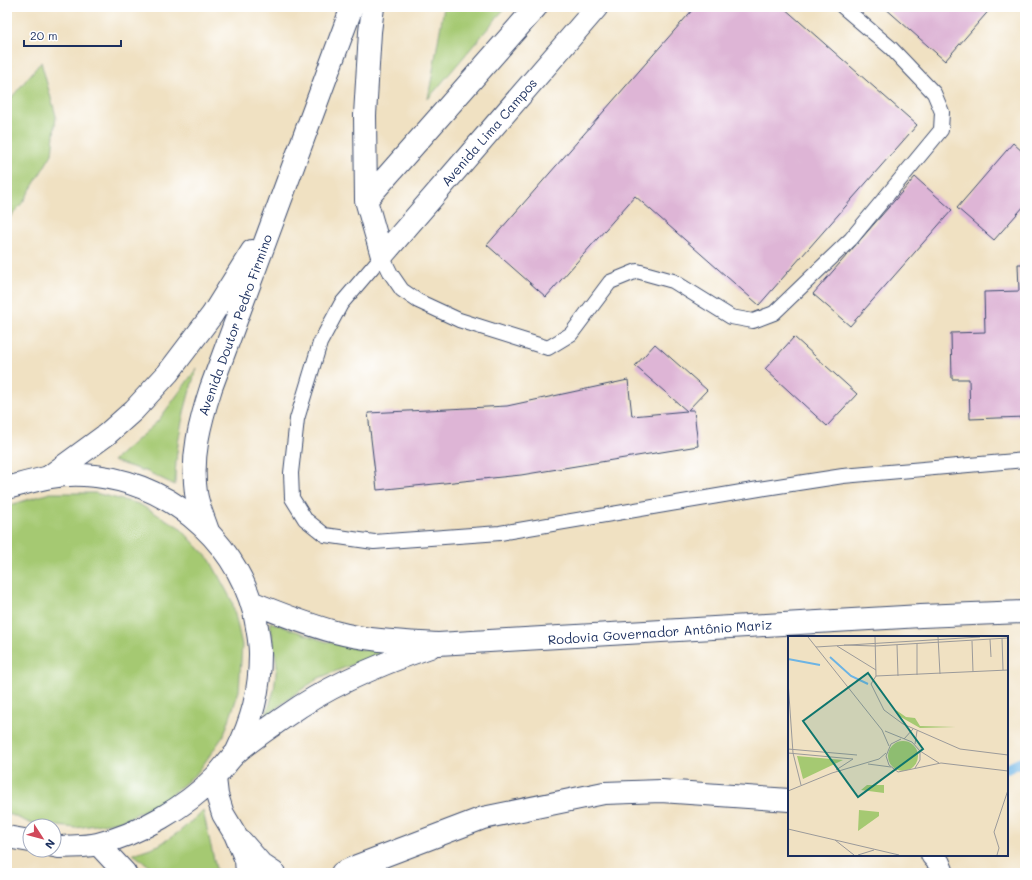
<svg xmlns="http://www.w3.org/2000/svg" width="1032" height="880" font-family="Mali,sans-serif">
  <style>
    .green { fill: #a5c972; stroke: #607c68 }
    .lines { fill: none; stroke-linecap: round; stroke-linejoin: round }
    .stream { stroke: #6db4e4; stroke-width: 10 }
    .building { fill: #deb5d6 }
    .lane-casing { stroke: #3b4a6d; stroke-width: 16 }
    .street-casing { stroke: #3b4a6d; stroke-width: 24 }
    .primary-casing { stroke: #3b4a6d; stroke-width: 24 }
    .highway-casing { stroke: #3b4a6d; stroke-width: 24 }
    .lane { stroke: #fff; stroke-width: 14 }
    .street { stroke: #fff; stroke-width: 22 }
    .primary { stroke: #fff; stroke-width: 22 }
    .highway { stroke: #fff; stroke-width: 22 }
    .labels { text-anchor: middle; stroke-width: 3.5; stroke-linejoin: round; paint-order: stroke }
    .street-label { font-size: 13px; fill: #1b2f5e; stroke: #fff }
    .inset-river { fill: none; stroke: #6db4e4; stroke-width: 2 }
    .inset-road { fill: none; stroke: #9b9a9a; stroke-width: 1 }
    .view { fill: #0f766e; fill-opacity: 0.15; stroke: #0f766e; stroke-width: 2 }
    .inset-edge { fill: none; stroke: #1b2f5e; stroke-width: 2 }
  </style>
  <rect width="100%" height="100%" fill="#fff"/>
  <filter id="ink" filterUnits="userSpaceOnUse"><feTurbulence type="fractalNoise" baseFrequency=".025" numOctaves="2"/><feDisplacementMap in="SourceGraphic" scale="8" xChannelSelector="R" yChannelSelector="G"/><feConvolveMatrix kernelMatrix="1 2 1 2 8 2 1 2 1" color-interpolation-filters="sRGB"/></filter>
  <filter id="wash" filterUnits="userSpaceOnUse"><feTurbulence type="fractalNoise" baseFrequency=".012" numOctaves="4" result="noise"/><feDisplacementMap in="SourceGraphic" scale="16" xChannelSelector="R" yChannelSelector="G"/><feGaussianBlur stdDeviation="0.9" result="paint"/><feColorMatrix in="noise" values="0 0 0 0 0 0 0 0 0 0 0 0 0 0 0 0 0 1.4 0 .05"/><feComposite in="paint" operator="in"/></filter>
  <g filter="url(#wash)">
    <rect width="100%" height="100%" fill="#f0e1c2"/>
    <path class="green" d="M 444,7 L 506,7 L 428,99 Z
      M 41,62 L 56,116 L 52,154 L 23,202 L 7,221 L 7,103 Z
      M 197,368 C 184,407 175,444 175,485 L 148,472 L 113,461 L 158,421 Z
      M 50,493 L 95,493 L 139,504 L 179,527 L 210,560 L 232,601 L 242,645 L 239,691 L 224,735 L 198,772 L 163,802 L 121,821 L 76,828 L 30,823 L 7,813 L 7,506 Z
      M 270,622 L 324,641 L 353,648 L 384,652 L 319,678 L 295,694 L 266,716 L 274,690 L 277,665 Z
      M 203,811 L 217,873 L 159,873 L 133,854 L 159,845 L 179,832 Z"/>
    <g class="lines">
      <path class="stream" d="M 1007,769 L 1025,760"/>
    </g>
    <g id="blocks">
      <path class="building" d="M 695,7 L 783,7 L 917,125 L 759,305 L 635,196 L 546,297 L 487,245 Z
        M 884,7 L 992,7 L 945,61 Z
        M 1013,143 L 1025,154 L 1025,205 L 994,240 L 957,208 Z
        M 915,177 L 952,210 L 850,326 L 813,294 Z
        M 1018,264 L 1025,264 L 1025,417 L 970,419 L 969,379 L 952,379 L 951,333 L 985,332 L 984,292 L 1019,291 Z
        M 794,337 L 857,394 L 827,426 L 765,369 Z
        M 655,344 L 707,390 L 688,410 L 694,410 L 698,446 L 521,475 L 377,490 L 368,413 L 507,406 L 628,380 L 632,416 L 687,411 L 635,366 Z"/>
    </g>
  </g>
  <g filter="url(#ink)">
    <use href="#blocks" fill-opacity="0" stroke="#3b4a6d" stroke-width="1"/>
    <g class="lines">
      <defs>
        <path id="lane" d="M 843,7 L 891,48 L 934,93 L 942,112 L 941,130 L 851,239 L 774,313 L 753,321 L 731,317 L 673,281 L 637,271 L 610,282 L 571,334 L 548,348 L 459,320 L 418,301 L 402,290 L 391,274 L 382,256 L 341,304 L 320,343 L 297,419 L 291,473 L 292,498 L 305,519 L 325,535 L 374,542 L 500,533 L 759,489 L 843,476 L 1025,460"/>
        <path id="street" d="M 373,7 L 370,32 L 365,115 L 366,200 L 382,256
          M 366,200 L 536,7
          M 382,256 L 597,7
          M 932,855 L 939,863 L 943,873
          M 342,873 L 357,866 L 483,818 L 604,793 L 661,791 L 789,800"/>
        <path id="primary" d="M 50,476 L 106,435 L 134,410 L 168,373 L 212,315 L 252,251
          M 208,531 C 204,519 198,506 196,493 C 191,456 200,422 211,388 L 352,7"/>
        <path id="highway" d="M 7,488 C 33,481 57,473 84,475 C 164,479 233,536 254,612 C 257,626 260,640 260,654 C 260,692 252,720 236,753
          M 251,602 C 278,613 306,624 335,632 C 368,641 404,642 438,644 L 921,616 L 1025,612
          M 215,778 L 217,795 L 223,814 L 235,834 L 246,860 L 247,873
          M 7,837 L 30,841
          M 242,842 L 262,865 L 274,873
          M 98,844 L 125,873
          M 54,846 L 59,847 C 72,846 86,847 98,844 C 139,834 186,807 215,777 C 223,769 229,759 237,752 C 252,739 269,728 286,716 C 328,686 380,664 430,647"/>
      </defs>
      <use href="#lane" class="lane-casing"/>
      <use href="#street" class="street-casing"/>
      <use href="#primary" class="primary-casing"/>
      <use href="#highway" class="highway-casing"/>
      <use href="#lane" class="lane"/>
      <use href="#street" class="street"/>
      <use href="#primary" class="primary"/>
      <use href="#highway" class="highway"/>
    </g>
  </g>
  <g class="labels">
    <g class="street-label">
      <text transform="translate(489 132) rotate(-49)" y="5">Avenida Lima Campos</text>
      <text transform="translate(235 325) rotate(-70)" y="5">Avenida Doutor Pedro Firmino</text>
      <text transform="translate(660 632) rotate(-4)" y="5">Rodovia Governador Antônio Mariz</text>
    </g>
  </g>
  <g transform="translate(788 636)">
    <rect width="220" height="220" fill="#f0e1c2"/>
    <path d="M 108,74 L 118,81 L 127,82 L 132,90 L 168,91 L 132,92 L 111,80 ZM100 120a15 15 0 1 1 30 0a15 15 0 1 1-30 0ZM 9,120 L 55,124 L 15,143 ZM 79,149 L 96,149 L 96,157 L 73,154 ZM 71,174 L 91,176 L 91,180 L 70,195 Z" fill="#a5c972"/>
    <path class="inset-river" d="M 42,21 L 63,40 L 80,48M 0,23 L 32,29"/>
    <path class="inset-road" d="M 20,1 L 94,94 L 101,110M 87,1 L 88,40M 150,1 L 152,38M 214,2 L 215,34M 202,3 L 203,21M 184,5 L 185,36M 129,8 L 129,39M 56,9 L 87,10 L 220,2M 109,9 L 110,40M 49,10 L 88,34M 28,11 L 192,1M 220,34 L 88,40 L 83,48 L 96,74 L 115,88 L 172,113 L 220,119M 0,45 L 5,117 L 13,149M 97,95 L 124,106 L 132,115 L 151,127M 113,103 L 103,108 L 98,120 L 101,129 L 110,136 L 153,127 L 220,135M 116,103 L 125,93M 127,108 L 129,95M 0,113 L 69,119M 0,117 L 65,123M 80,128 L 103,131M 127,132 L 132,124 L 132,115M 48,134 L 65,123M 0,155 L 44,137 L 91,123 L 98,117M 0,193 L 111,219M 47,204 L 66,219M 70,219 L 86,214M 209,219 L 211,212 L 206,196 L 220,154"/>
    <path class="view" d="M 80,37 L 135,113 L 70,161 L 15,85 Z"/>
    <rect width="220" height="220" class="inset-edge"/>
  </g>
  <rect width="1032" height="880" fill="none" stroke="#fff" stroke-width="24"/>
  <g transform="translate(42 838) rotate(126)"><circle r="19" fill="#ffffff" stroke="#a4acbf"/>
  <path d="M0-3L7 15L0 10L-7 15Z" fill="#d1495b"/>
  <text y="-6" font-size="11" font-weight="bold" text-anchor="middle" fill="#1b2f5e">N</text>
  </g>
  <path d="M24 40v6h97v-6" fill="none" stroke="#1b2f5e" stroke-width="2"/>
  <text x="30" y="40" font-size="12" fill="#1b2f5e" stroke="#ffffff" stroke-width="3" paint-order="stroke">20 m</text>
</svg>
